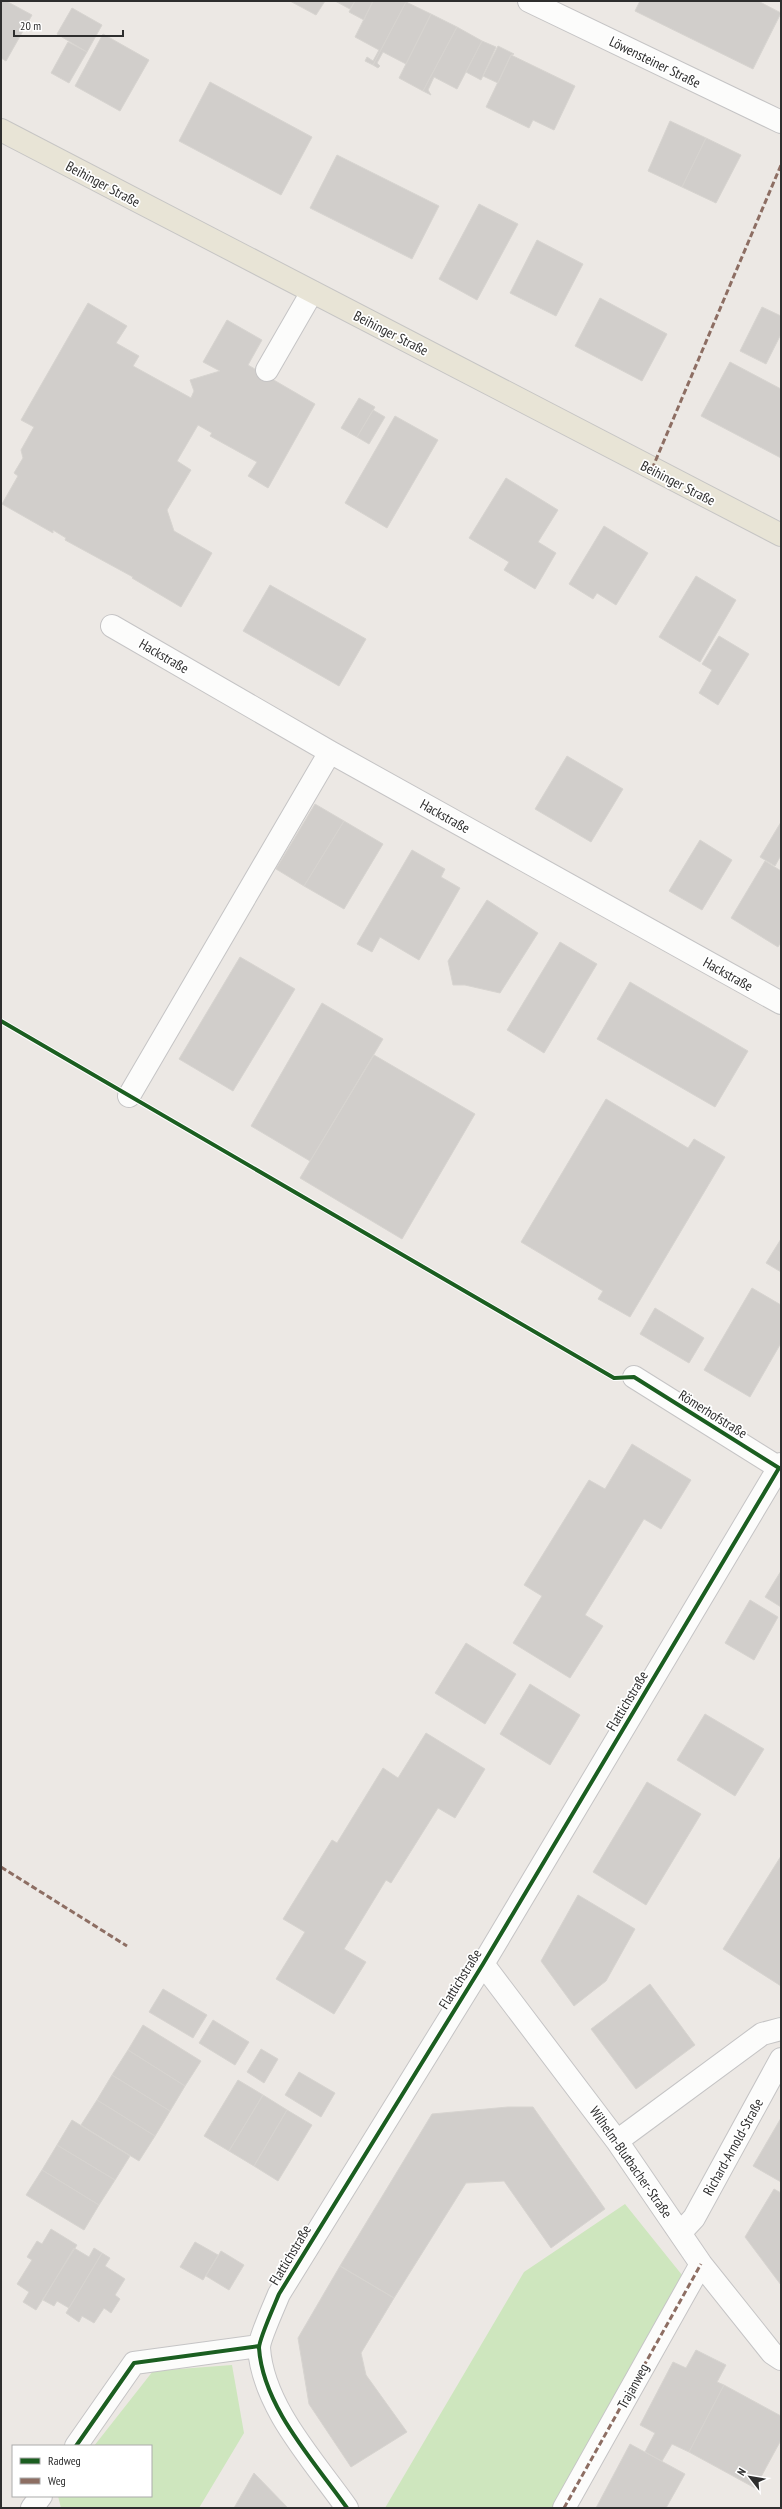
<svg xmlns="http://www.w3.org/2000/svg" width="782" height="2509" font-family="'PT Sans Narrow',sans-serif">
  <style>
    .green { fill: #cee6be }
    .building { fill: #d1cecb; stroke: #d7d4d0 }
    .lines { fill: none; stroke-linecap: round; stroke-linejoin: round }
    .minor-casing { stroke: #c5c4c5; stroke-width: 24 }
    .major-casing { stroke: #c6c5c4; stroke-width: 24 }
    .minor { stroke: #fcfcfb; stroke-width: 22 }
    .major { stroke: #e8e4d6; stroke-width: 22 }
    .quiet { stroke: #8d6e63; stroke-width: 3; stroke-dasharray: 6 3; stroke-linecap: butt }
    .cycleway-casing { stroke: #fff; stroke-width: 6 }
    .cycleway { stroke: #1b5e20; stroke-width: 4 }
    .labels { text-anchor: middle; stroke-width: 3.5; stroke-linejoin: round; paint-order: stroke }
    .street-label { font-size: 14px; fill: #2e2e2e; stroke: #fff }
  </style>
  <rect width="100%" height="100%" fill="#ece8e4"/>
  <path class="green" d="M 625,2204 L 682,2275 L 554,2508 L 385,2508 L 524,2272 Z
    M 232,2365 L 244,2433 L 199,2508 L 61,2508 L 58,2496 L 151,2496 L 151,2446 L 94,2446 L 153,2371 Z"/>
  <path class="building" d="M 1,1 L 6,1 L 32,15 L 6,61 L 1,58 Z
    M 290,1 L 325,1 L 316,15 Z
    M 335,1 L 355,1 L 350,9 Z
    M 355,1 L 373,1 L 364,20 L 349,12 Z
    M 373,1 L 406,2 L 373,65 L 365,61 L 367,57 L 373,61 L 379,50 L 355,37 Z
    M 640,1 L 758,1 L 781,13 L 753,69 L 635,11 Z
    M 406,2 L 431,14 L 406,64 L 383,52 L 377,63 L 380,66 L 378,68 L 373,65 Z
    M 72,8 L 102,25 L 87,52 L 57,34 Z
    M 431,14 L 457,27 L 423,91 L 399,78 Z
    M 457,27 L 482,41 L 457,89 L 434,77 L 428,90 L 431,95 L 423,91 Z
    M 103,34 L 149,60 L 120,111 L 75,86 Z
    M 482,41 L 496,47 L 481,80 L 466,72 Z
    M 68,42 L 87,52 L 69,83 L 51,73 Z
    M 498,46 L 514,54 L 511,55 L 498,83 L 483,76 Z
    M 511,55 L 575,86 L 554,130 L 533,120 L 529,128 L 486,107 Z
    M 210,82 L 312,137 L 281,195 L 179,141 Z
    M 670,121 L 706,138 L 682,187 L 648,171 Z
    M 706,138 L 741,155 L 716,203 L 682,187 Z
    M 337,155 L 439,206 L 412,259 L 310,208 Z
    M 479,204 L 518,224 L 477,300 L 439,279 Z
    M 537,240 L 583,264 L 556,316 L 510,293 Z
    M 600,298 L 667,334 L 642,381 L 575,346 Z
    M 88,303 L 127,326 L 116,343 L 139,356 L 133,366 L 191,398 L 194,391 L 190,380 L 220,371 L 203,362 L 227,320 L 262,340 L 248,365 L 315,404 L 268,488 L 248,476 L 257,462 L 210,436 L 212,433 L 198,425 L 177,461 L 191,470 L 167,510 L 174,531 L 212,553 L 181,607 L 132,578 L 133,577 L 65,540 L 66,538 L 53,530 L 53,533 L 2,504 L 18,476 L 14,473 L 23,458 L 21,450 L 34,427 L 21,420 Z
    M 762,307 L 781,316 L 781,334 L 766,364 L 740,351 Z
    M 730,362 L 781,389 L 781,458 L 701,416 Z
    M 359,398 L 375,407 L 357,437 L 341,428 Z
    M 373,410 L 385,417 L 369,444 L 357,437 Z
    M 395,416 L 438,440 L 387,528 L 345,503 Z
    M 506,478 L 558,510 L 538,542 L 556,553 L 535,589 L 504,570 L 509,562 L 469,538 Z
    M 604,526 L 648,553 L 616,605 L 597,593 L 593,599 L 569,584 Z
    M 696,576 L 736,600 L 700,662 L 659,637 Z
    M 270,585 L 366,639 L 339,686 L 243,631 Z
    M 719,636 L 749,654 L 718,705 L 699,693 L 712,670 L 702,664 Z
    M 567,756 L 623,789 L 591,842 L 535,809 Z
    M 315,804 L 344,821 L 304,886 L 276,869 Z
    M 344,821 L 383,844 L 344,909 L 304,886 Z
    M 781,822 L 781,855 L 775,866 L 760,857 Z
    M 700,840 L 732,860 L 702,910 L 669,891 Z
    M 412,850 L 445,869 L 441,877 L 460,888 L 419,960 L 380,937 L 372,952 L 357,944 Z
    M 765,861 L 781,871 L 781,942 L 778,947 L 731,918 Z
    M 487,900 L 538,933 L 500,993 L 465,985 L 453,985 L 448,961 Z
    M 560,942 L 597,964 L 544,1053 L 507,1030 Z
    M 240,957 L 295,989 L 233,1091 L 179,1059 Z
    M 630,982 L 748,1051 L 715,1107 L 597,1039 Z
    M 322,1003 L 383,1039 L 310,1161 L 251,1126 Z
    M 374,1055 L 475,1114 L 402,1239 L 300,1178 Z
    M 606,1099 L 688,1148 L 694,1139 L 725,1157 L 630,1317 L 598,1299 L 603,1291 L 521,1242 Z
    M 781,1239 L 781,1272 L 766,1263 Z
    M 752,1288 L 781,1305 L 781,1343 L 750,1397 L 704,1370 Z
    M 655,1308 L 704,1338 L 689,1363 L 640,1334 Z
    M 632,1444 L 691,1480 L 661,1529 L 644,1519 L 585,1615 L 603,1626 L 570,1678 L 513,1643 L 542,1596 L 524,1585 L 589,1480 L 605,1489 Z
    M 781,1571 L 781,1607 L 765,1597 Z
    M 750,1600 L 778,1617 L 754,1660 L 725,1643 Z
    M 466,1643 L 516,1674 L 485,1724 L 435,1693 Z
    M 530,1684 L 580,1715 L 550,1765 L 500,1734 Z
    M 705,1714 L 764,1749 L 735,1796 L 677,1760 Z
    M 426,1733 L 485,1769 L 455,1818 L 438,1808 L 391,1883 L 386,1880 L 344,1949 L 366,1962 L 334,2014 L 276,1979 L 305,1932 L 283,1919 L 332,1840 L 337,1843 L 383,1768 L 398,1778 Z
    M 647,1782 L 701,1814 L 646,1905 L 593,1872 Z
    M 781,1856 L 781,1986 L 723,1949 Z
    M 578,1895 L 635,1929 L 606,1981 L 574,2006 L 541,1961 Z
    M 650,1984 L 695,2045 L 636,2089 L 591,2029 Z
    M 163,1989 L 207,2015 L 193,2038 L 149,2012 Z
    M 213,2020 L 249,2042 L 235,2065 L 199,2043 Z
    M 143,2025 L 201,2061 L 185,2086 L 128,2050 Z
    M 261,2049 L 278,2059 L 264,2083 L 247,2072 Z
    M 128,2050 L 185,2086 L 170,2111 L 112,2075 Z
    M 299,2072 L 335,2093 L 321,2117 L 285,2095 Z
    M 112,2075 L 170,2111 L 155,2136 L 97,2100 Z
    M 238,2080 L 263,2095 L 229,2151 L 204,2136 Z
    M 263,2095 L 287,2110 L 254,2166 L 229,2151 Z
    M 97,2100 L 155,2136 L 139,2161 L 81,2125 Z
    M 508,2107 L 533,2107 L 605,2209 L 551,2248 L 504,2181 L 466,2183 L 394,2298 L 340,2266 L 432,2114 Z
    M 287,2110 L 312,2125 L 278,2181 L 254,2166 Z
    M 781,2118 L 781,2182 L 753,2166 Z
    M 72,2120 L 130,2156 L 115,2180 L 57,2145 Z
    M 57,2145 L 115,2180 L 99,2205 L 42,2170 Z
    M 42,2170 L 99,2205 L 84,2230 L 26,2195 Z
    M 774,2189 L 781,2193 L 781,2285 L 745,2237 Z
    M 51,2229 L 77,2245 L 36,2310 L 23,2302 L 29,2292 L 17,2284 L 32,2260 L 27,2257 L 37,2241 L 42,2244 Z
    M 195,2242 L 218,2255 L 203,2280 L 180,2267 Z
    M 74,2248 L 89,2257 L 94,2248 L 102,2253 L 69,2308 L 57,2301 L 54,2306 L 43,2300 Z
    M 221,2251 L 244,2265 L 229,2290 L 206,2276 Z
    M 102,2253 L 110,2258 L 105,2266 L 125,2279 L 115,2295 L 120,2299 L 111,2313 L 104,2308 L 94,2323 L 82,2316 L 79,2322 L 66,2313 Z
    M 340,2266 L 394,2298 L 361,2353 L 366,2375 L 407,2432 L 351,2467 L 309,2404 L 298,2338 Z
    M 696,2350 L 726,2365 L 717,2382 L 724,2385 L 689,2452 L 672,2444 L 662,2461 L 645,2452 L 655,2433 L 640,2425 L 673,2362 L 686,2368 Z
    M 724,2385 L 781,2416 L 781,2440 L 755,2488 L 689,2452 Z
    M 630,2444 L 685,2474 L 666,2508 L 596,2508 Z
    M 254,2473 L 287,2507 L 287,2508 L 234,2508 Z"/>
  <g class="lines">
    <defs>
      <path id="minor" d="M 529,1 L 781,122
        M 267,370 L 312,292
        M 112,626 L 330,752 L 781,1003
        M 129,1096 L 330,752
        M 634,1377 L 781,1469
        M 483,1964 L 617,2141 L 701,2264 L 772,2353 L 781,2359
        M 617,2141 L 762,2034 L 781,2029
        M 681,2232 L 694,2218 L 781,2059
        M 76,2446 L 134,2363 L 259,2346
        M 32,2508 L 41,2496
        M 347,2508 C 314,2461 263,2407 259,2348 C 259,2339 275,2304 279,2294 L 483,1964 L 781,1464
        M 564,2508 L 701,2264"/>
      <path id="major" d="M 1,130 L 781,535"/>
    </defs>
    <use href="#minor" class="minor-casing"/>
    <use href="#major" class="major-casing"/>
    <use href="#minor" class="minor"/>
    <use href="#major" class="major"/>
    <path class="quiet" d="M 652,469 L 781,165
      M 1,1867 L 127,1946
      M 564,2508 L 701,2264"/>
    <defs>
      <path id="cycleway" d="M 1,1021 L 614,1378 L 634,1377 L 779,1468 L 483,1964 L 279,2294 C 275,2304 259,2339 259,2348 C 263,2407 314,2461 347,2508
        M 76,2446 L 134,2363 L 259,2346"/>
    </defs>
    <use href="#cycleway" class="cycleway-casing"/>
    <use href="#cycleway" class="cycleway"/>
  </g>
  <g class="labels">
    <g class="street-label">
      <text transform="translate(655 62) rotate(26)" y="5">Löwensteiner Straße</text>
      <text transform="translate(103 184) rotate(28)" y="5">Beihinger Straße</text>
      <text transform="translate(391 333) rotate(27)" y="5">Beihinger Straße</text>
      <text transform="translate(678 483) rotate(27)" y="5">Beihinger Straße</text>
      <text transform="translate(164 656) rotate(30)" y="5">Hackstraße</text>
      <text transform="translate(445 816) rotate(29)" y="5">Hackstraße</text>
      <text transform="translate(728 974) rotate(29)" y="5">Hackstraße</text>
      <text transform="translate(713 1414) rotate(32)" y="5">Römerhofstraße</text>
      <text transform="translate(627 1701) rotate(-59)" y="5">Flattichstraße</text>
      <text transform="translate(460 1979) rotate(-58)" y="5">Flattichstraße</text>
      <text transform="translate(733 2147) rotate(-61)" y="5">Richard-Arnold-Straße</text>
      <text transform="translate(631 2162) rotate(55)" y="5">Wilhelm-Blutbacher-Straße</text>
      <text transform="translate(290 2255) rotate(-59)" y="5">Flattichstraße</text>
      <text transform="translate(633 2386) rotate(-61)" y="5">Trajanweg</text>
    </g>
  </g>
  <rect width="782" height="2509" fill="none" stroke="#2e2e2e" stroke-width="4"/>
  <rect x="12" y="2445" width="140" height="52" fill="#ffffff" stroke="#ababab"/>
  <rect x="20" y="2458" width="20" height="6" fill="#1b5e20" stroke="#ababab"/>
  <text x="48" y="2465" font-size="12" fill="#2e2e2e">Radweg</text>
  <rect x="20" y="2478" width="20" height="6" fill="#8d6e63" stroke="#ababab"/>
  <text x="48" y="2485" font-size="12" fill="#2e2e2e">Weg</text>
  <g transform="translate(750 2477) rotate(301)" stroke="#ffffff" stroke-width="3" paint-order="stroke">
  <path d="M0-3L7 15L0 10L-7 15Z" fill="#2e2e2e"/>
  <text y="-6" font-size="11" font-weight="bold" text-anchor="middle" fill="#2e2e2e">N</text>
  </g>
  <path d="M14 30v6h109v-6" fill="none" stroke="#2e2e2e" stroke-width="2"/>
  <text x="20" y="30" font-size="12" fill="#2e2e2e" stroke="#ffffff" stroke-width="3" paint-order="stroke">20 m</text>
</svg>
